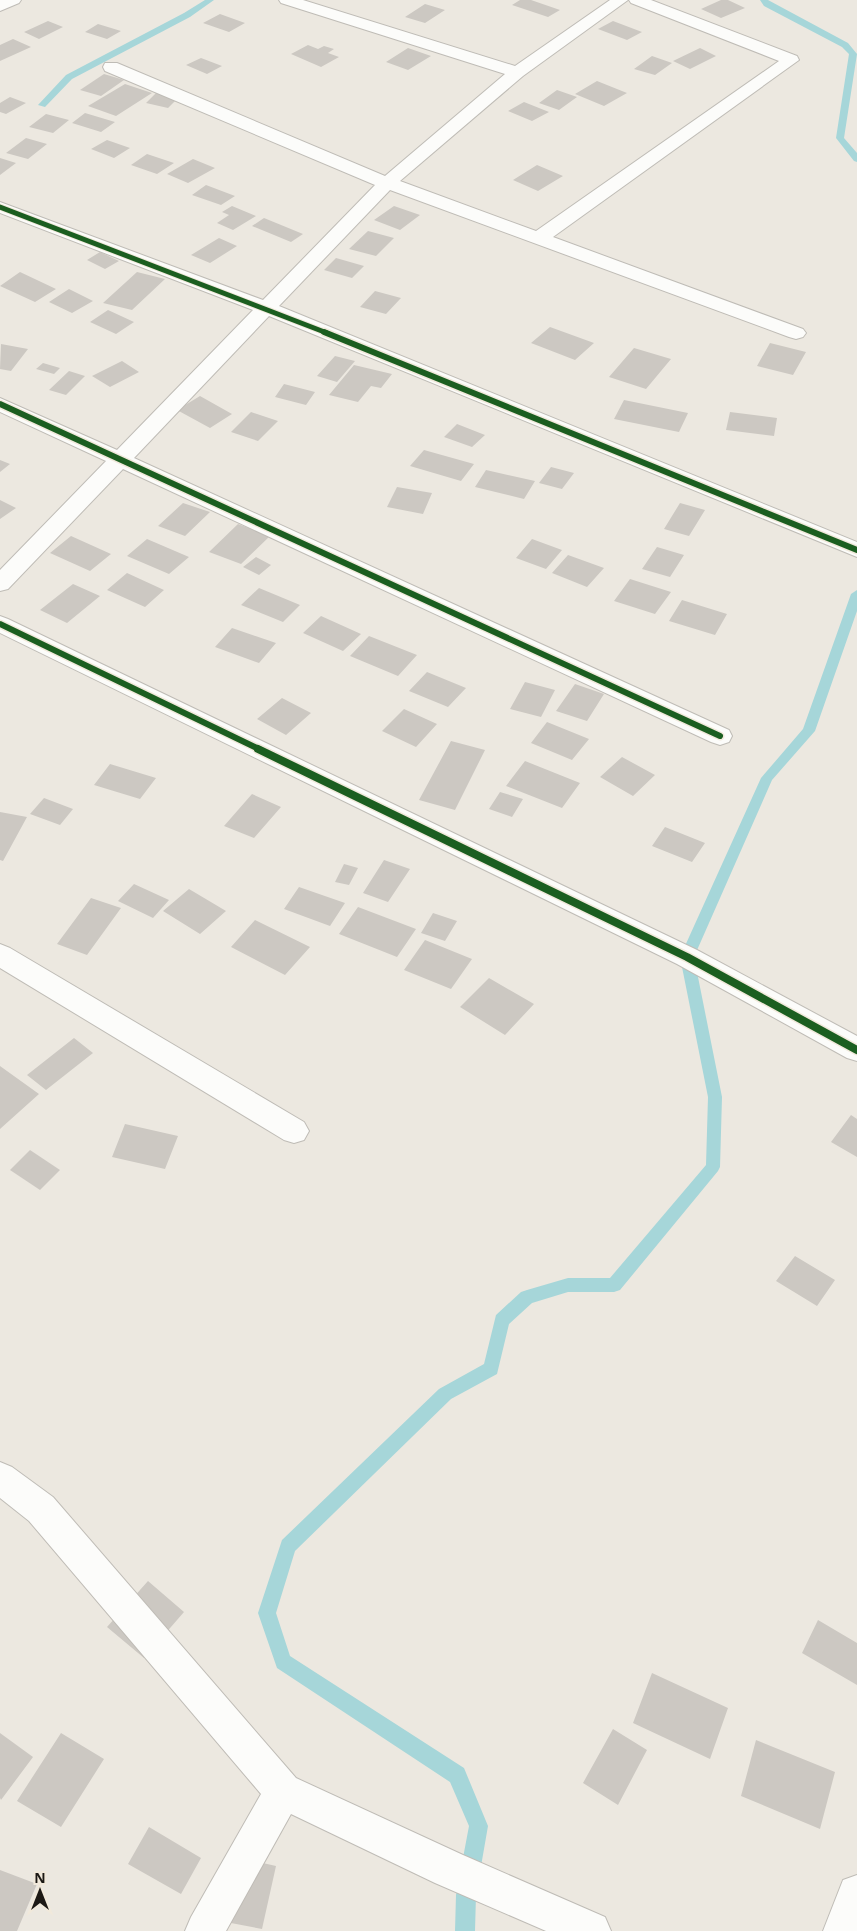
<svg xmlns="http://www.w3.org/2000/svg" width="857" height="1931" font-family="'Noto Sans',sans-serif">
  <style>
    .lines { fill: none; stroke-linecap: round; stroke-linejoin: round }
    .stream { fill: #a6d6d9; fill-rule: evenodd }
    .building { fill: #ccc8c2 }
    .minor-casing { stroke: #bfbcb6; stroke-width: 2 }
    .minor { fill: #fcfcfa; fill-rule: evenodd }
    .cycleway-far2-casing { stroke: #f1e9db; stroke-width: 7 }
    .cycleway-far1-casing { stroke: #f1e9db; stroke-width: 9 }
    .cycleway-casing { stroke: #f1e9db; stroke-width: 11 }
    .cycleway-far2 { stroke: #1b5e20; stroke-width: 5 }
    .cycleway-far1 { stroke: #1b5e20; stroke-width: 6 }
    .cycleway { stroke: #1b5e20; stroke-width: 8 }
  </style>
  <rect width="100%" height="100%" fill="#ece8e0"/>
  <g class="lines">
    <path class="stream" d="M 205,0 L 214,0 L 190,17 L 72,79 L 45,107 L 38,105 L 66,75 L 184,13 Z
      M 760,0 L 768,0 L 848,43 L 857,54 L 844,138 L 857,153 L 857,162 L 854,161 L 836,138 L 849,54 L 842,47 L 764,6 Z
      M 857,590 L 857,611 L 815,731 L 772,780 L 694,957 L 722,1097 L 720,1167 L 718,1171 L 620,1290 L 614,1292 L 568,1292 L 532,1303 L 509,1324 L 497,1374 L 451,1399 L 295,1551 L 276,1613 L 290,1656 L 464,1768 L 488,1826 L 476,1895 L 475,1931 L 455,1931 L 456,1895 L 469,1826 L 450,1782 L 277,1668 L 258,1613 L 282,1540 L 439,1389 L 484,1364 L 496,1315 L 521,1292 L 527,1290 L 568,1278 L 610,1278 L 706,1165 L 708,1097 L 680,957 L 761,778 L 803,729 L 851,594 Z"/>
  </g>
  <path class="building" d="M 520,0 L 531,0 L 560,10 L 548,17 L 512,5 Z
    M 721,0 L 728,0 L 745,8 L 721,18 L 701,9 Z
    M 425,4 L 445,10 L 425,23 L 405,17 Z
    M 220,14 L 245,23 L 229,32 L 203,23 Z
    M 48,21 L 63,27 L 39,39 L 24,32 Z
    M 613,21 L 642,32 L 627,40 L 598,29 Z
    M 98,24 L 121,31 L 107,39 L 85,32 Z
    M 13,39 L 31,47 L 0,61 L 0,45 Z
    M 308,45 L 318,49 L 324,46 L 334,49 L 328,53 L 339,57 L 321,67 L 291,54 Z
    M 408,48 L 431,56 L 408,70 L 386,62 Z
    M 700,48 L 716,56 L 690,69 L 673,61 Z
    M 652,56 L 672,63 L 655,75 L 634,69 Z
    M 201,58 L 222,66 L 207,74 L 186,65 Z
    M 104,74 L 124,80 L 101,96 L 80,90 Z
    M 597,81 L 627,93 L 604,106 L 575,94 Z
    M 125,84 L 152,93 L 116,116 L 88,106 Z
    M 557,90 L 577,97 L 559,110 L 539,103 Z
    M 156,93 L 178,98 L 168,108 L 146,103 Z
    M 10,97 L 26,103 L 6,114 L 0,112 L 0,103 Z
    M 524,102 L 549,112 L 532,121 L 508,111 Z
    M 85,113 L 115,122 L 101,132 L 72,123 Z
    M 46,114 L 69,120 L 53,133 L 29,127 Z
    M 26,138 L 47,144 L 28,159 L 6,153 Z
    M 107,140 L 130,148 L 114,158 L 91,149 Z
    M 147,154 L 174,163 L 157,174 L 131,165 Z
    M 0,158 L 16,163 L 0,175 Z
    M 193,159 L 215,168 L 188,183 L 167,174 Z
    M 537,165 L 563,176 L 538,191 L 513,180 Z
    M 206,185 L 235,196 L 221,205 L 192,195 Z
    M 232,206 L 256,216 L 233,230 L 217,223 L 229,215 L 222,212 Z
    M 394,206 L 420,215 L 400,230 L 374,220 Z
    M 264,218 L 303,234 L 291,242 L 252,226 Z
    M 368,231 L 394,238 L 376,256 L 349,249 Z
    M 219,238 L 237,246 L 210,263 L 191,255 Z
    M 100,252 L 119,261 L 105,269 L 87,260 Z
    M 336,258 L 364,266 L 352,278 L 324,270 Z
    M 20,272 L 56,289 L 35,302 L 0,286 Z
    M 137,272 L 165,279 L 132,310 L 103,303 Z
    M 69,289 L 93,301 L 72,313 L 49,302 Z
    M 375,291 L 401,298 L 386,314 L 360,307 Z
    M 108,310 L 134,322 L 116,334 L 90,322 Z
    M 550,327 L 594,343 L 575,360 L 531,343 Z
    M 770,343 L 806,352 L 793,375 L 757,366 Z
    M 1,344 L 28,349 L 11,371 L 0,369 Z
    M 634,348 L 671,359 L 646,389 L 609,377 Z
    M 335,356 L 355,361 L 337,382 L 317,376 Z
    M 122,361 L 139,372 L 110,387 L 92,376 Z
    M 43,363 L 60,368 L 54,374 L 36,369 Z
    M 354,365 L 392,374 L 381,388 L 371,386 L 358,402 L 329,395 Z
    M 69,371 L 85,376 L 66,395 L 49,390 Z
    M 284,384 L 315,392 L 306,405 L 275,397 Z
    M 200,396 L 232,414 L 210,428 L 177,410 Z
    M 624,400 L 688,413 L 679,432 L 614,419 Z
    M 251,412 L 278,421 L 258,441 L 231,432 Z
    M 730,412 L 777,418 L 774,436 L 726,430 Z
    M 457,424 L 485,435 L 472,447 L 444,437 Z
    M 424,450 L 474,464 L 461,481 L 410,466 Z
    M 0,460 L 10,464 L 0,472 Z
    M 551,467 L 574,473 L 562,489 L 539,483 Z
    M 486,470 L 535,481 L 524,499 L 475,487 Z
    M 397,487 L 432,493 L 423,514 L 387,507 Z
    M 0,500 L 16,508 L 0,519 Z
    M 183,503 L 210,512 L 185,536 L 158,526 Z
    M 680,503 L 705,510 L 689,536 L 664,529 Z
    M 238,524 L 270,536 L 241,564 L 209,552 Z
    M 71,536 L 111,554 L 90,571 L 50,553 Z
    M 147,539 L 189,557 L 169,574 L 127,556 Z
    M 532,539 L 562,550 L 546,569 L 516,558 Z
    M 657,547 L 684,555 L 670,577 L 642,569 Z
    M 568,555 L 604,568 L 587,587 L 552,573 Z
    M 256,557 L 271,565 L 259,575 L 243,567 Z
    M 127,573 L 164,590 L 145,607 L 107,590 Z
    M 630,579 L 671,592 L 655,614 L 614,601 Z
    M 73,584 L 100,596 L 67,623 L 40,610 Z
    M 259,588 L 300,605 L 283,622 L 241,605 Z
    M 682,600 L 727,614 L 715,635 L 669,621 Z
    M 321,616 L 361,634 L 343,651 L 303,633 Z
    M 232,628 L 276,643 L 259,663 L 215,647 Z
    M 369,636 L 417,655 L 398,676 L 350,656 Z
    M 427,672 L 466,688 L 448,707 L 409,691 Z
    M 525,682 L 555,690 L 541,717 L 510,709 Z
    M 575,684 L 604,694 L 587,721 L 556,711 Z
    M 282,698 L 311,713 L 286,735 L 257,719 Z
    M 404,709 L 437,724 L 416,747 L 382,731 Z
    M 547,722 L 589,739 L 572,760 L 531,743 Z
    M 451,741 L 485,750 L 455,810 L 419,800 Z
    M 622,757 L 655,775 L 633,796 L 600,777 Z
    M 525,761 L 580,783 L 562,808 L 506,786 Z
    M 110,764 L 156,778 L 140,799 L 94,785 Z
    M 500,792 L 523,799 L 512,817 L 489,809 Z
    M 252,794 L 281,807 L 254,838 L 224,826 Z
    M 44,798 L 73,809 L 60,825 L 30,814 Z
    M 0,812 L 27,817 L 3,861 L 0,860 Z
    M 665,827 L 705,843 L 692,862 L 652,846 Z
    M 384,860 L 410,869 L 388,902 L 363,893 Z
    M 344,864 L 358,868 L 349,885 L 335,882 Z
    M 134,884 L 169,900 L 153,918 L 118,901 Z
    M 299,887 L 345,903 L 330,926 L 284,909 Z
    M 189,889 L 226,911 L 200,934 L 163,911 Z
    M 91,898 L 121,908 L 87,955 L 57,944 Z
    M 358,907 L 416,929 L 397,957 L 339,934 Z
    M 433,913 L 457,921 L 445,941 L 421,933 Z
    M 255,920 L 310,947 L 285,975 L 231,947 Z
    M 425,940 L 472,959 L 451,989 L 404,970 Z
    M 489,978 L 534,1004 L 505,1035 L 460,1007 Z
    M 74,1038 L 93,1053 L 46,1090 L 27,1075 Z
    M 0,1066 L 39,1094 L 0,1129 Z
    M 851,1115 L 857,1119 L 857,1157 L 831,1142 Z
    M 125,1124 L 178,1136 L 165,1169 L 112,1157 Z
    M 30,1150 L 60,1170 L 40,1190 L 10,1170 Z
    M 795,1256 L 835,1280 L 817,1306 L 776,1281 Z
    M 148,1581 L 184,1612 L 144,1658 L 107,1627 Z
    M 818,1620 L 857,1643 L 857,1685 L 802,1653 Z
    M 652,1673 L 728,1708 L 710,1759 L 633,1723 Z
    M 613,1729 L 647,1750 L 618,1805 L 583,1783 Z
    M 0,1733 L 33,1757 L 1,1800 L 0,1798 Z
    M 61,1733 L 104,1759 L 61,1827 L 17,1801 Z
    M 756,1740 L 835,1772 L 820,1829 L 741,1796 Z
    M 149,1827 L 201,1858 L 181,1894 L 128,1864 Z
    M 231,1856 L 276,1866 L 262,1929 L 215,1920 Z
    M 0,1870 L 37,1884 L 17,1931 L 0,1931 Z"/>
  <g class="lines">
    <defs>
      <path id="minor" d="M 0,0 L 21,0 L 19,3 L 0,11 Z
        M 279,0 L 303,0 L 515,66 L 610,0 L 628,0 L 523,76 L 400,181 L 536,231 L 779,61 L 631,3 L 629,0 L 651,0 L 797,56 L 799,60 L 553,237 L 803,329 L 806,333 L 803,337 L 796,339 L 789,337 L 390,190 L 279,306 L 857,542 L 857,557 L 269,316 L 134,458 L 729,730 L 732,736 L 729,742 L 720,745 L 711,742 L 123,469 L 8,589 L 0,591 L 0,570 L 106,461 L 0,412 L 0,398 L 117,450 L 253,310 L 0,213 L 0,202 L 263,300 L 375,185 L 105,71 L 103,67 L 105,63 L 117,63 L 385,176 L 505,74 L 281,3 Z
        M 0,616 L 8,619 L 697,950 L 857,1036 L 857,1061 L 847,1058 L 677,964 L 0,633 Z
        M 0,944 L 10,948 L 304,1122 L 309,1131 L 304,1140 L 294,1143 L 284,1140 L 0,968 Z
        M 0,1462 L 12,1467 L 53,1497 L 296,1778 L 463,1855 L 605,1917 L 611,1931 L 546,1931 L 435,1883 L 291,1814 L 226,1931 L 185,1931 L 191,1917 L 261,1794 L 29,1521 L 0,1498 Z
        M 857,1875 L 857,1931 L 823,1931 L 843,1880 Z"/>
    </defs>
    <use href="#minor" class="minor-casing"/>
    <use href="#minor" class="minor"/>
    <defs>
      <path id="cycleway-far2" d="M 0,207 L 327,333"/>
      <path id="cycleway-far1" d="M 324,332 L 857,550
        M 0,404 L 720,736
        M 0,624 L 261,750"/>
      <path id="cycleway" d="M 258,749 L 687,957 L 857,1050"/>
    </defs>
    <use href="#cycleway-far2" class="cycleway-far2-casing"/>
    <use href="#cycleway-far1" class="cycleway-far1-casing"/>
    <use href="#cycleway" class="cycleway-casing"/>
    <use href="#cycleway-far2" class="cycleway-far2"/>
    <use href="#cycleway-far1" class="cycleway-far1"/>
    <use href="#cycleway" class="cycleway"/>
  </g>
  <g transform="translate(40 1891)" stroke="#f1e9db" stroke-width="4" paint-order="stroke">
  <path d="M0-4L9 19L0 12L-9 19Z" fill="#1c1915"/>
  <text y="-8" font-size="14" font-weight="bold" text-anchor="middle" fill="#1c1915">N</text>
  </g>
</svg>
